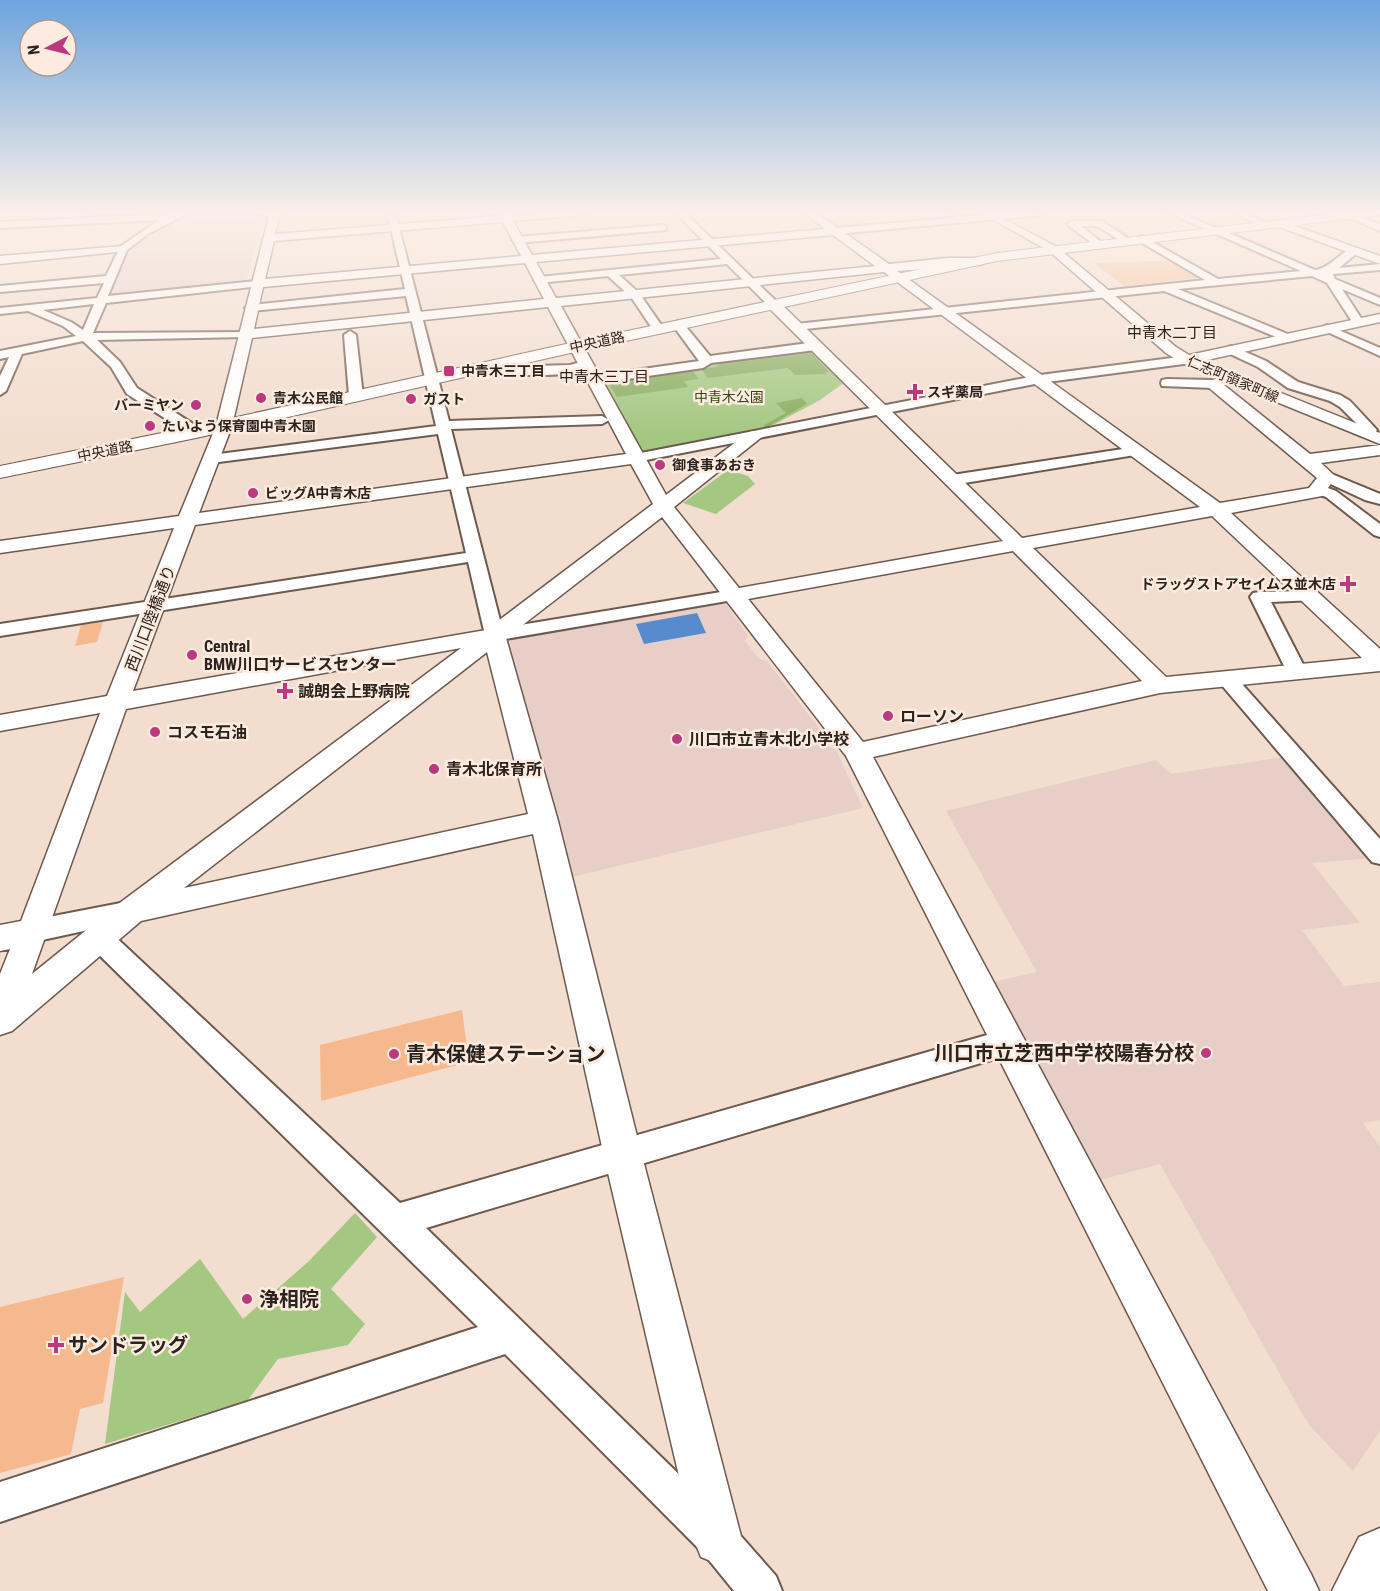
<svg xmlns="http://www.w3.org/2000/svg" width="1380" height="1591" font-family="'Roboto Condensed','Noto Sans JP',sans-serif">
  <style>
    .education { fill: #e7cec6 }
    .green { fill: #a4c882 }
    .forest { fill: #87ae60 }
    .water { fill: #568ccd }
    .building { fill: #f6b98d }
    .lines { fill: none; stroke-linecap: round; stroke-linejoin: round }
    .minor-casing { stroke: #6d5a4e; stroke-width: 4 }
    .tertiary-casing { stroke: #6d5a4e; stroke-width: 3 }
    .secondary-casing { stroke: #6d5a4e; stroke-width: 2 }
    .primary-casing { stroke: #6d5a4e; stroke-width: 3 }
    .minor { fill: #fff; fill-rule: evenodd }
    .tertiary { fill: #fff; fill-rule: evenodd }
    .secondary { fill: #fff; fill-rule: evenodd }
    .primary { fill: #fff; fill-rule: evenodd }
    .poi-dot { fill: #bc3980; stroke: #fdebe0; stroke-width: 2 }
    .labels { text-anchor: middle; stroke-width: 5; stroke-linejoin: round; paint-order: stroke }
    .far-street-label { font-size: 14px; fill: #2b231e; stroke: #fdebe0 }
    .far-poi-label { font-size: 14px; font-weight: bold; fill: #2b231e; stroke: #fdebe0; text-anchor: start }
    .far-park-label { font-size: 14px; fill: #304911; stroke: #fdebe0 }
    .far-neighbourhood-label { font-size: 15px; fill: #2b231e; stroke: #fdebe0 }
    .street-label { font-size: 16px; fill: #2b231e; stroke: #fdebe0 }
    .poi-label { font-size: 16px; font-weight: bold; fill: #2b231e; stroke: #fdebe0; text-anchor: start }
    .near-poi-label { font-size: 20px; font-weight: bold; fill: #2b231e; stroke: #fdebe0; text-anchor: start }
  </style>
  <rect width="100%" height="100%" fill="#f3ddcf"/>
  <path class="education" d="M 191,212 L 264,214 L 259,235 L 254,237 L 253,240 L 257,241 L 245,284 L 108,295 L 127,250 L 151,231 Z
    M 720,604 L 727,605 L 748,636 L 745,641 L 759,659 L 767,661 L 819,728 L 818,732 L 828,746 L 836,750 L 863,808 L 567,878 L 506,645 L 513,639 Z
    M 1284,757 L 1375,858 L 1312,863 L 1360,923 L 1302,930 L 1344,986 L 1380,982 L 1380,1120 L 1363,1123 L 1380,1147 L 1380,1431 L 1353,1471 L 1309,1425 L 1160,1164 L 1100,1180 L 993,982 L 1037,972 L 946,811 L 1156,760 L 1171,774 Z"/>
  <path class="green" d="M 814,350 L 845,382 L 820,400 L 766,429 L 643,451 L 603,382 L 708,366 L 713,361 Z
    M 728,470 L 748,476 L 755,484 L 716,514 L 683,503 Z
    M 355,1213 L 377,1237 L 331,1289 L 365,1324 L 348,1345 L 278,1359 L 248,1400 L 105,1444 L 125,1292 L 140,1312 L 200,1259 L 243,1319 L 309,1261 Z"/>
  <path class="forest" d="M 812,353 L 829,372 L 825,372 L 826,374 L 795,375 L 788,368 L 708,378 L 701,369 L 716,367 L 721,364 Z
    M 692,370 L 699,379 L 684,381 L 688,387 L 617,397 L 607,381 Z
    M 802,398 L 807,404 L 767,427 L 763,426 L 786,413 L 776,403 Z"/>
  <path class="water" d="M 697,613 L 706,633 L 644,644 L 636,624 Z"/>
  <path class="building" d="M 1155,261 L 1170,262 L 1197,278 L 1124,286 L 1094,263 Z
    M 103,622 L 97,642 L 75,646 L 81,625 Z
    M 462,1010 L 469,1062 L 321,1101 L 320,1045 Z
    M 124,1277 L 103,1403 L 80,1409 L 71,1454 L 0,1473 L 0,1307 Z"/>
  <g class="lines">
    <defs>
      <path id="minor" d="M 178,212 L 190,212 L 148,234 L 127,250 L 108,296 L 257,281 L 261,282 L 261,286 L 106,303 L 93,333 L 250,332 L 252,334 L 246,337 L 97,340 L 120,362 L 137,388 L 201,429 L 203,432 L 201,435 L 191,435 L 127,394 L 111,367 L 83,341 L 22,354 L 6,391 L 0,395 L 0,376 L 9,357 L 0,359 L 0,351 L 76,336 L 63,326 L 28,311 L 0,314 L 0,308 L 97,298 L 104,283 L 0,292 L 0,286 L 106,276 L 120,247 L 159,220 L 0,228 L 0,222 L 170,214 ZM 94,304 L 83,330 L 71,322 L 43,310 Z
        M 250,212 L 277,212 L 278,213 C 272,217 256,216 250,212 Z
        M 387,212 L 395,212 L 449,421 L 602,416 L 609,420 L 602,424 L 451,429 L 502,628 L 733,590 L 739,591 L 742,595 L 739,599 L 494,641 L 487,639 L 485,635 L 468,562 L 0,636 L 0,624 L 466,553 L 438,434 L 211,463 L 204,459 L 211,455 L 436,426 L 406,296 L 251,311 L 245,308 L 251,305 L 405,289 Z
        M 675,212 L 684,212 L 777,302 L 777,306 L 769,306 L 727,264 L 619,275 L 639,293 L 664,329 L 658,332 L 654,331 L 631,297 L 608,276 L 539,283 L 534,280 L 539,277 L 721,259 Z
        M 1018,212 L 1046,212 L 1042,215 L 836,234 L 831,231 L 836,228 Z
        M 1233,212 L 1243,212 L 1271,225 L 1263,227 Z
        M 1072,221 L 1102,221 L 1132,241 L 1124,243 L 1097,226 L 1081,226 L 1104,244 L 1096,246 L 1069,226 L 1067,224 Z
        M 663,225 L 666,226 L 666,230 L 517,243 L 512,240 L 517,237 Z
        M 1215,227 L 1315,270 C 1332,268 1343,247 1357,249 L 1357,253 L 1339,268 L 1380,264 L 1380,270 L 1333,274 L 1335,279 L 1380,298 L 1380,305 L 1342,289 L 1363,321 L 1361,323 L 1353,323 L 1327,283 L 1312,276 L 1178,289 L 1290,335 L 1290,339 L 1286,341 L 1164,291 L 796,330 L 790,327 L 796,324 L 1205,280 L 1139,241 L 1139,237 L 1142,236 L 1218,279 L 1301,271 L 1212,232 L 1212,228 Z
        M 678,321 L 682,322 L 710,356 L 816,342 L 822,346 L 816,350 L 711,363 L 703,368 L 593,384 L 587,380 L 593,376 L 699,361 L 672,324 Z
        M 1327,325 L 1380,348 L 1380,356 L 1323,330 L 1321,328 Z
        M 350,331 L 356,335 L 363,396 L 356,400 L 349,396 L 344,335 Z
        M 1232,346 L 1266,361 L 1298,382 L 1340,395 L 1350,401 L 1377,430 L 1371,436 L 1361,436 L 1359,433 L 1362,429 L 1340,407 L 1330,401 L 1288,388 L 1258,367 L 1228,353 L 1228,347 Z
        M 1187,356 L 1193,360 L 1191,363 L 1040,383 L 636,462 L 629,458 L 636,454 L 1040,375 Z
        M 493,361 L 502,367 L 570,365 L 585,361 L 591,365 C 576,379 521,374 499,375 L 495,374 L 487,365 Z
        M 1167,379 L 1213,380 L 1219,384 L 1213,388 L 1162,386 L 1161,383 L 1162,380 Z
        M 1136,447 L 1143,451 L 1141,454 L 952,485 L 944,480 L 952,475 Z
        M 1327,472 L 1380,494 L 1380,504 L 1365,500 L 1322,480 L 1319,477 L 1322,474 Z
        M 1317,484 L 1336,491 L 1380,524 L 1380,537 L 1374,535 L 1326,497 L 1312,492 L 1309,489 L 1312,486 Z
        M 1308,591 L 1314,592 L 1317,596 L 1314,600 L 1271,602 L 1307,672 L 1304,676 L 1297,678 L 1290,676 L 1287,672 L 1250,597 L 1253,593 L 1259,592 Z
        M 1227,673 L 1234,675 L 1380,839 L 1380,864 L 1372,862 L 1220,683 L 1217,679 L 1220,675 Z
        M 131,901 L 140,904 L 144,911 L 140,918 L 101,928 L 108,930 L 400,1203 L 1008,1029 L 1018,1033 L 1022,1042 L 1018,1051 L 1008,1055 L 426,1228 L 732,1526 L 776,1576 L 782,1591 L 734,1591 L 704,1554 L 505,1354 L 0,1522 L 0,1482 L 478,1327 L 90,946 L 86,938 L 93,929 L 33,942 L 24,939 L 20,931 L 24,923 L 33,920 Z"/>
      <path id="tertiary" d="M 270,212 L 280,212 L 275,234 L 500,216 L 498,212 L 508,212 L 510,215 L 589,212 L 584,215 L 513,221 L 532,255 L 825,229 L 804,212 L 815,212 L 889,264 L 948,258 L 983,258 L 983,264 L 979,265 L 897,271 L 1220,503 L 1309,488 L 1317,478 L 1208,387 L 1205,384 L 1217,378 L 1182,363 L 1166,353 L 1049,251 L 979,212 L 991,212 L 1057,247 L 1176,347 L 1189,355 L 1380,314 L 1380,322 L 1202,361 L 1380,433 L 1380,444 L 1230,383 L 1224,385 L 1310,454 L 1380,445 L 1380,455 L 1321,463 L 1336,477 L 1322,496 L 1231,513 L 1380,649 L 1380,671 L 1160,693 L 873,757 L 1311,1574 L 1319,1591 L 1268,1591 L 846,756 L 662,517 L 506,638 L 558,821 L 642,1156 L 742,1540 L 735,1557 L 718,1564 L 701,1557 L 694,1540 L 604,1156 L 533,834 L 141,921 L 12,1031 L 0,1035 L 0,974 L 10,949 L 0,951 L 0,925 L 21,921 L 100,713 L 0,731 L 0,715 L 107,696 L 174,528 L 0,553 L 0,541 L 179,516 L 216,426 ZM 503,222 L 521,256 L 265,279 L 274,241 ZM 833,235 L 875,266 L 556,298 L 536,262 ZM 525,263 L 544,299 L 254,329 L 263,287 ZM 884,272 L 1200,507 L 1022,538 L 778,301 L 773,300 L 766,304 L 768,307 L 1003,541 L 739,588 L 674,507 L 763,436 L 755,431 L 749,432 L 666,495 L 561,306 ZM 548,307 L 626,454 L 199,513 L 232,426 L 252,338 ZM 631,464 L 653,504 L 486,630 L 133,691 L 195,525 ZM 1212,516 L 1362,658 L 1166,677 L 1033,548 ZM 1013,551 L 1142,681 L 863,742 L 748,599 ZM 461,648 L 121,902 L 32,974 L 126,709 ZM 487,652 L 528,814 L 184,888 Z
        M 1166,212 L 1179,212 L 1221,230 L 1215,233 L 1211,232 Z
        M 1335,212 L 1348,212 L 1380,224 L 1380,231 Z
        M 1278,220 L 1380,256 L 1380,264 L 1274,225 L 1273,223 Z
        M 123,246 L 127,247 L 127,251 L 0,264 L 0,256 Z"/>
      <path id="secondary" d="M 1349,212 L 1380,212 L 1380,215 L 997,261 L 575,352 L 196,438 L 0,478 L 0,466 L 196,426 L 575,342 L 997,253 Z"/>
      <path id="primary" d="M 1380,1528 L 1380,1591 L 1332,1591 L 1359,1537 Z"/>
    </defs>
    <use href="#minor" class="minor-casing"/>
    <use href="#tertiary" class="tertiary-casing"/>
    <use href="#secondary" class="secondary-casing"/>
    <use href="#primary" class="primary-casing"/>
    <use href="#minor" class="minor"/>
    <use href="#tertiary" class="tertiary"/>
    <use href="#secondary" class="secondary"/>
    <use href="#primary" class="primary"/>
  </g>
  <linearGradient id="sky" x2="0" y2="1"><stop stop-color="#6da4dd"/><stop offset="0.49" stop-color="#faf0e9"/><stop offset="1" stop-color="#faf0e9" stop-opacity="0"/></linearGradient>
  <rect width="1380" height="434" fill="url(#sky)"/>
  <g class="poi-dot">
    <rect x="443" y="365" width="12" height="12" rx="3"/>
    <path d="M912 383h6v6h6v6h-6v6h-6v-6h-6v-6h6z"/>
    <circle cx="261" cy="398" r="6"/>
    <circle cx="411" cy="399" r="6"/>
    <circle cx="196" cy="405" r="6"/>
    <circle cx="150" cy="426" r="6"/>
    <circle cx="660" cy="465" r="6"/>
    <circle cx="253" cy="493" r="6"/>
    <path d="M1345 575h6v6h6v6h-6v6h-6v-6h-6v-6h6z"/>
    <circle cx="192" cy="655" r="6"/>
    <path d="M282 682h6v6h6v6h-6v6h-6v-6h-6v-6h6z"/>
    <circle cx="888" cy="716" r="6"/>
    <circle cx="155" cy="732" r="6"/>
    <circle cx="677" cy="739" r="6"/>
    <circle cx="434" cy="769" r="6"/>
    <circle cx="1206" cy="1053" r="6"/>
    <circle cx="394" cy="1054" r="6"/>
    <circle cx="247" cy="1299" r="6"/>
    <path d="M53 1336h6v6h6v6h-6v6h-6v-6h-6v-6h6z"/>
  </g>
  <g class="labels">
    <g class="far-street-label">
      <text transform="translate(597 342) rotate(-12)" y="5">中央道路</text>
      <text transform="translate(1233 379) rotate(23)" y="5">仁志町領家町線</text>
      <text transform="translate(105 451) rotate(-11)" y="5">中央道路</text>
    </g>
    <g class="far-poi-label">
      <text x="461" y="376">中青木三丁目</text>
      <text x="927" y="397">スギ薬局</text>
      <text x="273" y="403">青木公民館</text>
      <text x="423" y="404">ガスト</text>
      <text x="184" y="410" text-anchor="end">バーミヤン</text>
      <text x="162" y="431">たいよう保育園中青木園</text>
      <text x="672" y="470">御食事あおき</text>
      <text x="265" y="498">ビッグA中青木店</text>
      <text x="1336" y="589" text-anchor="end">ドラッグストアセイムス並木店</text>
    </g>
    <g class="far-park-label">
      <text x="729" y="402">中青木公園</text>
    </g>
    <g class="far-neighbourhood-label">
      <text x="1172" y="338">中青木二丁目</text>
      <text x="604" y="382">中青木三丁目</text>
    </g>
    <g class="street-label">
      <text transform="translate(150 618) rotate(-69)" y="6">西川口陸橋通り</text>
    </g>
    <g class="poi-label">
      <text x="204" y="652">Central<tspan x="204" dy="18">BMW川口サービスセンター</tspan></text>
      <text x="298" y="697">誠朗会上野病院</text>
      <text x="900" y="722">ローソン</text>
      <text x="167" y="738">コスモ石油</text>
      <text x="689" y="745">川口市立青木北小学校</text>
      <text x="446" y="775">青木北保育所</text>
    </g>
    <g class="near-poi-label">
      <text x="1194" y="1060" text-anchor="end">川口市立芝西中学校陽春分校</text>
      <text x="406" y="1061">青木保健ステーション</text>
      <text x="259" y="1306">浄相院</text>
      <text x="68" y="1352">サンドラッグ</text>
    </g>
  </g>
  <g transform="translate(48 48) rotate(263)"><circle r="28" fill="#fdebe0" stroke="#a99b92" stroke-width="1.5"/>
  <path d="M0-4.5L10 22L0 15L-10 22Z" fill="#bc3980"/>
  <text y="-9" font-size="16" font-weight="bold" text-anchor="middle" fill="#2b231e">N</text>
  </g>
</svg>
